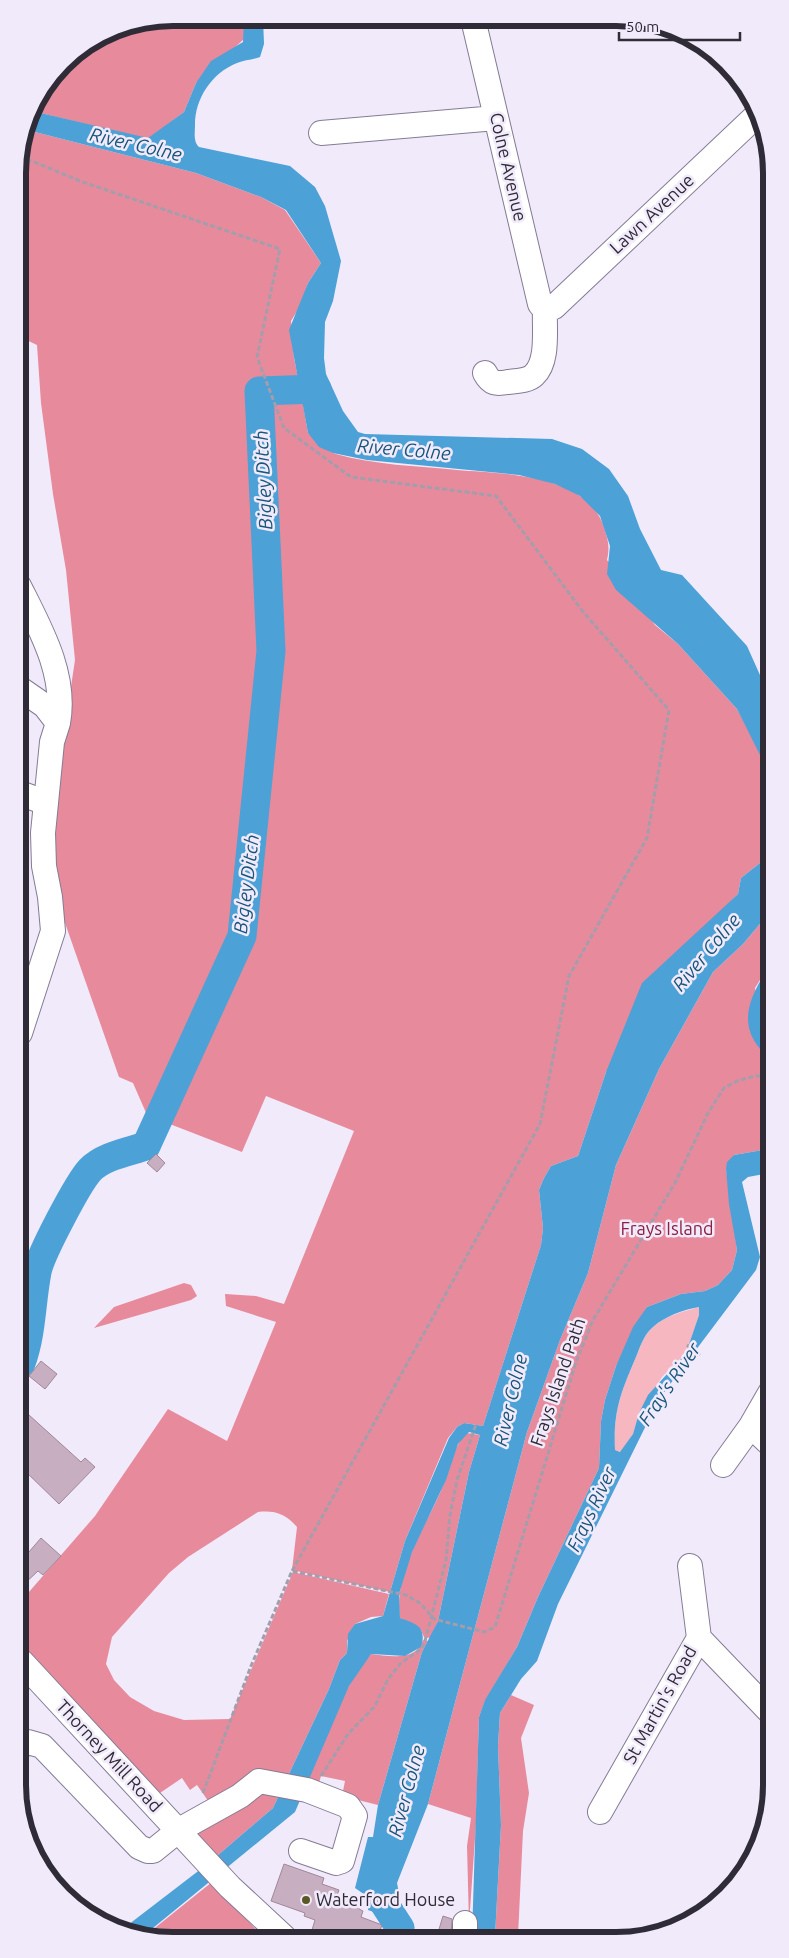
<svg xmlns="http://www.w3.org/2000/svg" width="789" height="1958" font-family="Ubuntu,sans-serif">
  <style>
    .green { fill: #f6b7c1 }
    .forest { fill: #e78b9c; fill-rule: evenodd }
    .water { fill: #4ca1d6; fill-rule: evenodd }
    .lines { fill: none; stroke-linecap: round; stroke-linejoin: round }
    .river { stroke: #4ca1d6; stroke-width: 29 }
    .building { fill: #c8aec1; stroke: #a08799 }
    .minor-casing { stroke: #857b94; stroke-width: 26 }
    .path { stroke: #a39dac; stroke-width: 3; stroke-dasharray: 5 2.5; stroke-linecap: butt }
    .minor { stroke: #fff; stroke-width: 24 }
    .poi-dot { fill: #5c5824; stroke: #f1eafb; stroke-width: 2 }
    .labels { text-anchor: middle; stroke-width: 5; stroke-linejoin: round; paint-order: stroke }
    .street-label { font-size: 18px; fill: #302c37; stroke: #f1eafb }
    .park-label { font-size: 18px; fill: #8c2141; stroke: #f1eafb }
    .poi-label { font-size: 18px; fill: #302c37; stroke: #f1eafb; text-anchor: start }
    .water-label { font-size: 19px; font-style: italic; fill: #17567b; stroke: #f1eafb }
    .rim { fill: none; stroke: #302c37; stroke-width: 6 }
  </style>
  <rect width="100%" height="100%" fill="#f1eafb"/>
  <path class="green" d="M 699,1307 L 699,1315 L 686,1353 L 662,1377 L 639,1413 L 633,1434 L 621,1452 L 615,1450 C 613,1411 621,1392 636,1357 C 640,1347 644,1334 653,1327 C 666,1315 683,1312 699,1307 Z"/>
  <path class="forest" d="M 174,18 L 244,18 L 244,39 L 196,83 L 184,112 L 148,139 L 32,111 L 34,104 L 70,56 L 114,29 Z
    M 27,130 L 196,173 L 261,197 L 285,210 L 321,263 L 308,283 L 299,308 L 291,321 L 294,358 L 299,382 L 254,385 L 266,650 L 238,933 L 147,1115 L 133,1083 L 119,1077 L 65,923 L 56,883 L 54,800 L 75,660 L 66,570 L 53,494 L 41,403 L 37,345 L 18,336 L 18,163 Z
    M 301,393 L 308,433 C 316,440 326,451 336,454 C 374,465 417,466 457,470 C 503,474 586,473 604,527 C 608,540 610,547 607,560 L 655,625 L 678,644 L 737,709 L 766,763 L 768,771 L 767,853 L 765,859 L 741,878 L 738,894 L 707,925 L 606,1072 L 578,1156 L 551,1166 L 544,1178 L 539,1190 L 543,1228 L 541,1245 L 483,1426 L 464,1423 L 457,1427 L 448,1438 L 405,1541 L 390,1592 L 292,1570 L 297,1527 C 286,1514 275,1510 258,1512 L 188,1557 L 169,1573 L 112,1637 L 106,1664 L 114,1680 L 130,1697 L 154,1711 L 184,1720 L 230,1719 L 293,1572 L 389,1594 L 383,1616 L 371,1617 L 355,1624 L 347,1641 L 347,1653 L 340,1660 L 329,1689 L 273,1808 L 210,1862 L 22,1657 L 22,1600 L 95,1516 L 168,1409 L 227,1441 L 276,1322 L 226,1306 L 225,1294 L 256,1296 L 284,1304 L 354,1131 L 266,1096 L 242,1152 L 162,1121 L 246,939 L 277,651 L 261,394 ZM 182,1778 L 190,1790 L 197,1785 L 211,1805 L 182,1825 L 160,1793 Z
    M 769,913 L 769,966 L 755,988 L 769,1058 L 769,1149 L 734,1155 L 726,1169 L 737,1250 L 732,1270 L 718,1285 L 705,1291 L 681,1294 L 647,1307 L 616,1366 L 605,1400 L 601,1421 L 599,1468 L 538,1597 L 517,1647 L 485,1701 L 479,1717 L 476,1824 L 469,1924 L 467,1846 L 471,1818 L 428,1804 L 527,1432 L 560,1340 L 588,1273 L 616,1165 L 659,1069 L 713,972 L 743,944 Z
    M 184,1283 L 191,1285 L 197,1296 L 191,1300 L 94,1328 L 114,1307 Z
    M 467,1433 L 480,1435 L 469,1472 L 438,1621 L 430,1638 L 424,1637 L 421,1630 L 400,1618 C 393,1569 428,1525 445,1481 C 452,1464 453,1446 467,1433 Z
    M 423,1640 L 428,1641 L 422,1652 L 378,1805 L 342,1796 L 345,1781 L 321,1776 L 317,1790 L 305,1787 C 324,1744 340,1689 371,1654 C 389,1656 416,1662 423,1640 Z
    M 511,1695 L 534,1705 L 521,1738 L 529,1793 L 523,1831 L 518,1936 L 495,1936 L 501,1825 L 498,1746 L 500,1713 Z
    M 212,1882 L 263,1937 L 142,1937 L 151,1931 Z"/>
  <path class="water" d="M 244,18 L 263,18 L 264,44 L 260,57 C 252,60 244,60 237,63 C 212,73 195,98 195,125 C 195,132 193,142 199,147 L 290,166 L 315,187 L 325,206 L 341,261 L 333,301 L 325,322 L 324,358 L 326,374 L 343,411 L 358,432 L 365,434 L 552,439 L 582,449 L 609,469 L 628,496 L 640,529 L 661,570 L 682,575 L 747,646 L 768,693 L 768,771 L 737,709 L 678,644 L 616,590 L 607,574 L 610,546 L 600,516 L 580,496 L 555,484 L 519,475 L 367,460 L 333,453 L 319,447 L 308,433 L 289,330 L 308,283 L 321,263 L 286,210 L 261,197 L 196,173 L 27,130 L 32,111 L 148,138 L 184,112 L 196,83 L 211,61 L 243,42 Z
    M 768,798 L 769,913 L 743,944 L 713,972 L 659,1069 L 616,1165 L 588,1273 L 560,1340 L 527,1432 L 428,1804 L 397,1883 L 407,1934 L 393,1929 L 391,1918 L 368,1910 L 368,1897 L 355,1888 L 368,1837 L 373,1837 L 378,1805 L 422,1652 L 438,1621 L 469,1472 L 480,1435 L 469,1432 L 458,1444 L 446,1480 L 412,1552 L 399,1594 L 400,1618 C 417,1624 427,1627 421,1647 L 405,1656 L 371,1654 L 349,1686 L 295,1812 L 142,1937 L 124,1928 L 210,1862 L 273,1808 L 329,1689 L 340,1660 L 347,1653 L 348,1634 L 355,1624 L 383,1616 L 405,1541 L 449,1438 L 457,1427 L 464,1423 L 483,1426 L 541,1245 L 543,1228 L 539,1190 L 544,1178 L 551,1166 L 578,1156 L 606,1072 L 642,983 L 738,894 L 741,878 L 765,859 L 767,852 Z
    M 769,966 L 769,1058 C 734,1027 749,999 769,966 Z
    M 769,1149 L 769,1173 L 748,1177 L 742,1182 L 760,1257 L 756,1270 L 659,1399 L 558,1604 L 537,1661 L 521,1679 L 500,1713 L 498,1746 L 501,1825 L 495,1936 L 472,1936 L 479,1717 L 485,1700 L 517,1647 L 538,1597 L 599,1468 L 601,1421 L 605,1400 L 616,1366 L 633,1327 L 647,1307 L 681,1294 L 705,1291 L 718,1285 L 732,1270 L 737,1250 L 729,1204 L 726,1169 L 727,1162 L 734,1155 ZM 699,1307 L 699,1315 L 686,1353 L 648,1395 L 639,1413 L 633,1434 L 620,1452 L 615,1450 C 613,1411 621,1392 636,1357 C 640,1347 644,1334 653,1327 C 665,1316 683,1310 699,1307 Z"/>
  <g class="lines">
    <path class="river" d="M 21,1363 C 32,1333 31,1303 37,1272 C 40,1255 78,1183 90,1170 C 103,1156 128,1152 146,1146 L 242,936 L 271,651 L 259,391 L 317,389
      M 380,1897 L 400,1928 L 397,1936"/>
  </g>
  <path class="building" d="M 156,1154 L 165,1163 L 157,1172 L 147,1163 Z
    M 41,1361 L 57,1374 L 45,1389 L 29,1376 Z
    M 29,1415 L 81,1462 L 85,1458 L 95,1467 L 59,1504 L 22,1468 L 22,1424 Z
    M 41,1538 L 61,1556 L 43,1575 L 38,1571 L 22,1586 L 22,1560 Z
    M 284,1864 L 324,1878 L 322,1884 L 339,1890 L 336,1898 L 360,1907 L 359,1909 L 363,1911 L 361,1917 L 382,1925 L 378,1936 L 330,1937 L 312,1930 L 315,1920 L 304,1916 L 305,1913 L 271,1901 Z
    M 443,1916 L 452,1919 L 451,1936 L 437,1936 Z"/>
  <g class="lines">
    <defs>
      <path id="minor" d="M 473,19 L 540,304 L 545,310 L 554,307 L 756,116
        M 321,133 L 496,118
        M 485,373 C 491,384 496,384 508,382 C 516,381 528,381 534,375 C 549,361 544,329 545,310
        M 19,586 C 40,628 67,675 58,723
        M 19,688 L 45,706 L 58,723 L 52,742 L 43,833 L 44,866 L 50,897 L 53,931 L 20,1033
        M 20,793 L 46,803
        M 751,1426 L 770,1444
        M 723,1465 L 751,1426 L 770,1393
        M 690,1566 L 699,1638
        M 22,1662 L 230,1887 L 284,1937
        M 23,1745 L 28,1742 L 42,1746 L 139,1847 L 148,1851 L 153,1851 L 179,1830 L 240,1796 L 259,1781 L 307,1790 L 348,1806 L 355,1816 L 342,1861 L 336,1863 L 301,1851
        M 600,1812 L 699,1638 L 771,1713
        M 465,1936 L 465,1923"/>
    </defs>
    <use href="#minor" class="minor-casing"/>
    <path class="path" d="M 20,156 L 80,181 L 280,249 L 257,357 L 284,428 L 351,477 L 496,496 L 584,613 L 669,710 L 647,838 L 569,976 L 540,1124 L 292,1571
      M 687,1345 L 700,1355
      M 321,1776 L 348,1734 L 375,1706 L 388,1679 L 401,1663 L 421,1649 L 425,1641 L 446,1560 L 450,1515 L 457,1480 L 476,1424
      M 203,1793 L 251,1666 L 292,1571 L 406,1595 L 420,1603 L 434,1619 L 484,1632 L 495,1627 L 576,1362 L 593,1320 L 675,1183 L 708,1113 L 724,1088 L 737,1081 L 755,1076 L 769,1076"/>
    <use href="#minor" class="minor"/>
  </g>
  <circle class="poi-dot" cx="306" cy="1900" r="5"/>
  <g class="labels">
    <g class="street-label">
      <text transform="translate(508 167) rotate(77)" y="6">Colne Avenue</text>
      <text transform="translate(652 214) rotate(-43)" y="6">Lawn Avenue</text>
      <text transform="translate(558 1382) rotate(-71)" y="6">Frays Island Path</text>
      <text transform="translate(660 1705) rotate(-61)" y="6">St Martin's Road</text>
      <text transform="translate(109 1756) rotate(47)" y="6">Thorney Mill Road</text>
    </g>
    <g class="park-label">
      <text x="667" y="1235">Frays Island</text>
    </g>
    <g class="poi-label">
      <text x="316" y="1906">Waterford House</text>
    </g>
    <g class="water-label">
      <text transform="translate(136 144) rotate(13)" y="7">River Colne</text>
      <text transform="translate(404 449) rotate(5)" y="7">River Colne</text>
      <text transform="translate(263 480) rotate(-93)" y="7">Bigley Ditch</text>
      <text transform="translate(246 884) rotate(-83)" y="7">Bigley Ditch</text>
      <text transform="translate(706 952) rotate(-50)" y="7">River Colne</text>
      <text transform="translate(669 1384) rotate(-56)" y="7">Fray's River</text>
      <text transform="translate(510 1400) rotate(-77)" y="7">River Colne</text>
      <text transform="translate(591 1509) rotate(-65)" y="7">Frays River</text>
      <text transform="translate(406 1791) rotate(-75)" y="7">River Colne</text>
    </g>
  </g>
  <path d="M0 0H789V1958H0ZM173 26H616A147 147 0 0 1 763 173V1785A147 147 0 0 1 616 1932H173A147 147 0 0 1 26 1785V173A147 147 0 0 1 173 26Z" fill="#f1eafb" fill-rule="evenodd"/>
  <path class="rim" d="M173 26H616A147 147 0 0 1 763 173V1785A147 147 0 0 1 616 1932H173A147 147 0 0 1 26 1785V173A147 147 0 0 1 173 26Z"/>
  <path d="M619 32v8h121v-8" fill="none" stroke="#302c37" stroke-width="2.5"/>
  <text x="626" y="32" font-size="15" fill="#302c37" stroke="#f1eafb" stroke-width="4" paint-order="stroke">50 m</text>
</svg>
